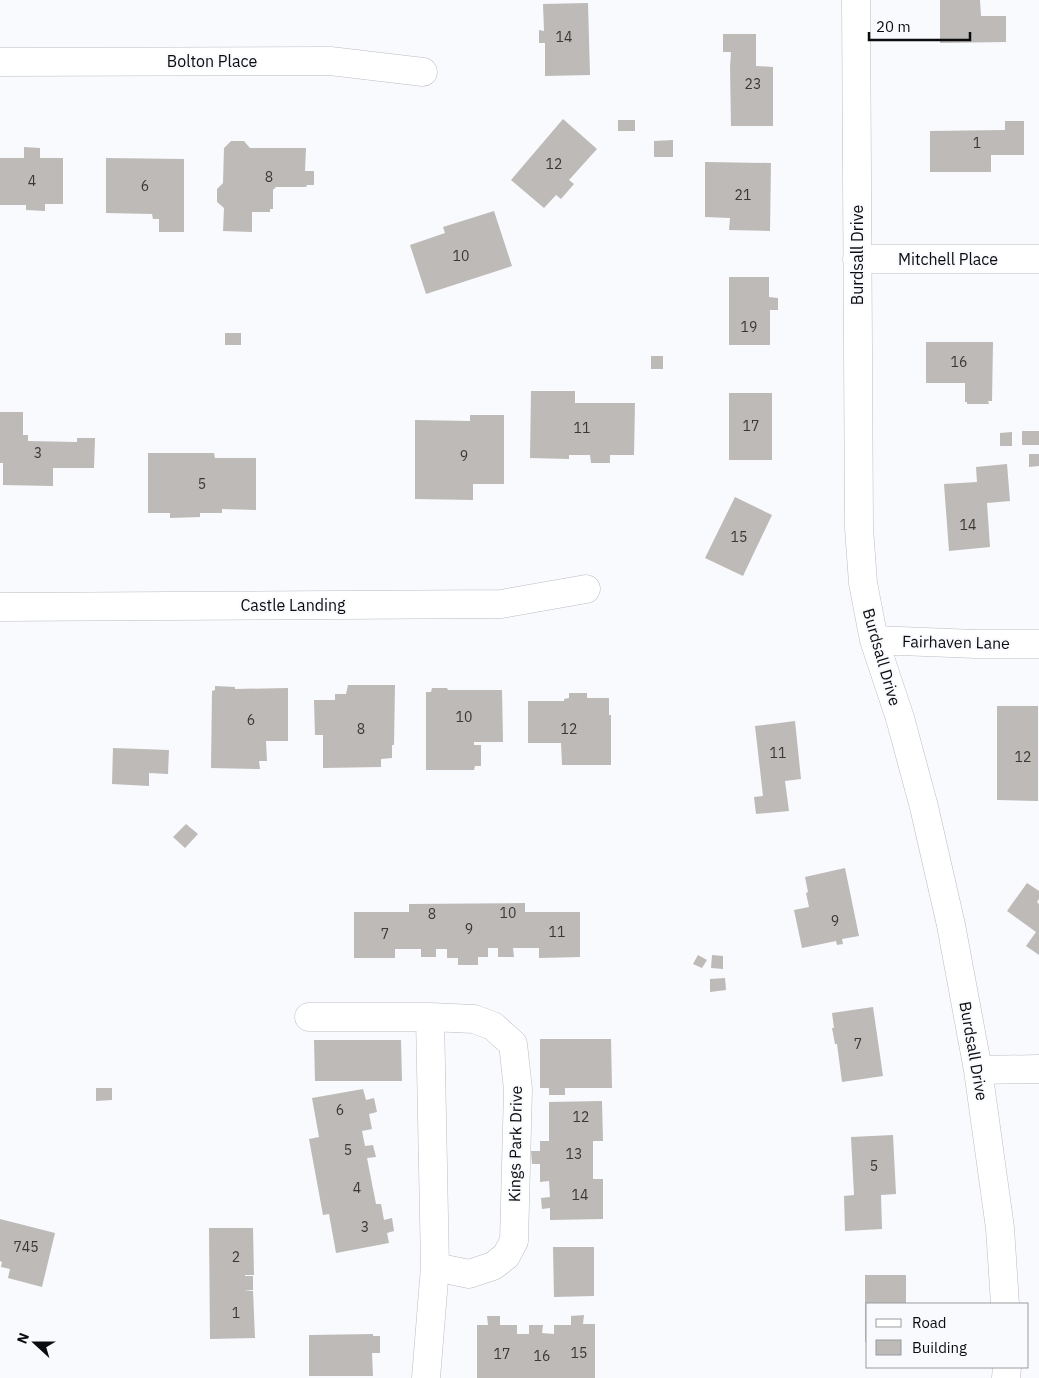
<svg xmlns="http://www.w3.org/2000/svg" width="1039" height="1378" font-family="'IBM Plex Sans',sans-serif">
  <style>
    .building { fill: #bdbab7 }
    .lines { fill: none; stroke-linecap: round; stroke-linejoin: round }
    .street-casing { stroke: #bbbdc1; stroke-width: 29 }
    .street { stroke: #fff; stroke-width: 28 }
    .labels { text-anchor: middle; stroke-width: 4; stroke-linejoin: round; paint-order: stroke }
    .number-label { font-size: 14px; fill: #383838 }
    .street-label { font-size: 16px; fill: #0b0c0d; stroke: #f8fafe }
  </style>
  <rect width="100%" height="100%" fill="#f8fafe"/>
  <path class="building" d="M 940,0 L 980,0 L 981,16 L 1006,16 L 1006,42 L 940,43 Z
    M 588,3 L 590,75 L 545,76 L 545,43 L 539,43 L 539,30 L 544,31 L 543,4 Z
    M 723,34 L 756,34 L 756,66 L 773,67 L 773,126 L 731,126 L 730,67 L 731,52 L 723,52 Z
    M 563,119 L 597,149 L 569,180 L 574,184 L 561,199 L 556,195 L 544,208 L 511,180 Z
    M 618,120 L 635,120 L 635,131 L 618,131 Z
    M 1005,121 L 1024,121 L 1024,155 L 991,155 L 991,172 L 930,172 L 930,131 L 1005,130 Z
    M 673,140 L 673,157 L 654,157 L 654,141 Z
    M 231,141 L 244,141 L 250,148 L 306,148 L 305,171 L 314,171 L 314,185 L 307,185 L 306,187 L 276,187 L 273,190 L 273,209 L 270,209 L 270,212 L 252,212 L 252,232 L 223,231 L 224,208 L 217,202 L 217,189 L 223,183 L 224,148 Z
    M 24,147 L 40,148 L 40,158 L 63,158 L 63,204 L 45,204 L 45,211 L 26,210 L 26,205 L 0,205 L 0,158 L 24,158 Z
    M 106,158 L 184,159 L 184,232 L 159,232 L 159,219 L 153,219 L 152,214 L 106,213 Z
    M 705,162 L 771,163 L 770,231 L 729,230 L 730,218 L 705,217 Z
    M 494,211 L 512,266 L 426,294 L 410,245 L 445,233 L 443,227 Z
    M 729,277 L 769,277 L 769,297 L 778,298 L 778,310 L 770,310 L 770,345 L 729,345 Z
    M 225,333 L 241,333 L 241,345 L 225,345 Z
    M 926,342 L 993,342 L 992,401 L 988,401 L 989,404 L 967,404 L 967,402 L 965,402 L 965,383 L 926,383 Z
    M 651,356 L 663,356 L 663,369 L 651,369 Z
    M 531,391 L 575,391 L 575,403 L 635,403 L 634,455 L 610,455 L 610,463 L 591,463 L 590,455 L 569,455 L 569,459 L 530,458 Z
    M 729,393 L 772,393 L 772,460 L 729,460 Z
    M 0,412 L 23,412 L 23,435 L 28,435 L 28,441 L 77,442 L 77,438 L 95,438 L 94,468 L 53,468 L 53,486 L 3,485 L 3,463 L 0,463 Z
    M 470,415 L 504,415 L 504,484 L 473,484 L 473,500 L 415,499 L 415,420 L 470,421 Z
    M 1022,431 L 1039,431 L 1039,445 L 1022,445 Z
    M 1012,432 L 1012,446 L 1000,446 L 1000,433 Z
    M 148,453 L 214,453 L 215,458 L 256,458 L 256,510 L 222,509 L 222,513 L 200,513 L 200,517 L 170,518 L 170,513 L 148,513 Z
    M 1029,454 L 1039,454 L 1039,466 L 1029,467 Z
    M 1007,464 L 1010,501 L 987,503 L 990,547 L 949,551 L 944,484 L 977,482 L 976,467 Z
    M 735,497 L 772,515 L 743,576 L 705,558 Z
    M 348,685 L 395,685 L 394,745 L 392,745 L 392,758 L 381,759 L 381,767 L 323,768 L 323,735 L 315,735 L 314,700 L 335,700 L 335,694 L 346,694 Z
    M 215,686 L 235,687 L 235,689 L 288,688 L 288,741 L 266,741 L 267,761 L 259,761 L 260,769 L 211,768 L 212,691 L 215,690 Z
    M 432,688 L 447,688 L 448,690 L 502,690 L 503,742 L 474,742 L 474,745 L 481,745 L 481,766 L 475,766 L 474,770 L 426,770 L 426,692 L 431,692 Z
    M 569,693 L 587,693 L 587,698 L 609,698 L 609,715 L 611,715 L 611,765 L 562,765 L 561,743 L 528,743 L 528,701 L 564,701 L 564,699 L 569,698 Z
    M 997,706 L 1038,706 L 1038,801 L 997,800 Z
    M 795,721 L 801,779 L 785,781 L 789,811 L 756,814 L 754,797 L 763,796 L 755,726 Z
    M 113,748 L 169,750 L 168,774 L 149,773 L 149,786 L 112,784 Z
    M 186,824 L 198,834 L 185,848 L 173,837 Z
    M 845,868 L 859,936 L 842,939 L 843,944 L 837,945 L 836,941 L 802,948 L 794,910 L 809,907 L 806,893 L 808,892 L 805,877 Z
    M 1027,883 L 1039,891 L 1039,899 L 1037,902 L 1039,904 L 1039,955 L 1026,946 L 1036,932 L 1007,911 Z
    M 525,903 L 525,912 L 580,912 L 580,957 L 539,958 L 539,948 L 513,948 L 514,957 L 498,957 L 498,948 L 488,948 L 488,957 L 478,957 L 478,965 L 458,965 L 458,958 L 447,958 L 447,949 L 436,949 L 436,957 L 421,957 L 421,949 L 395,949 L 395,958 L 354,958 L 354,912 L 409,912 L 409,904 Z
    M 698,955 L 707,960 L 702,968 L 693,964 Z
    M 712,955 L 723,956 L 723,969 L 711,968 Z
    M 725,978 L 726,990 L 710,992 L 710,979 Z
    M 873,1007 L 883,1076 L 842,1082 L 837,1044 L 835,1044 L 832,1028 L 834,1028 L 832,1013 Z
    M 540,1039 L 611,1039 L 612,1088 L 565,1088 L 565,1095 L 549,1095 L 549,1088 L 540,1088 Z
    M 314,1040 L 401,1040 L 402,1081 L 315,1081 Z
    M 96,1088 L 112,1088 L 112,1100 L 96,1101 Z
    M 363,1089 L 366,1100 L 374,1098 L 377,1112 L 369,1114 L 372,1129 L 362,1131 L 365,1146 L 373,1145 L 376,1157 L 367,1158 L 376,1204 L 381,1204 L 384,1220 L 392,1218 L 394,1231 L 387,1233 L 389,1243 L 336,1253 L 329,1214 L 323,1215 L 309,1139 L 319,1137 L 312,1098 Z
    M 602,1101 L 603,1141 L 593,1141 L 593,1179 L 603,1179 L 603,1219 L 550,1220 L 550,1208 L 542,1209 L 541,1198 L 550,1197 L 549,1181 L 540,1182 L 540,1164 L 532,1164 L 531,1151 L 540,1151 L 540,1141 L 549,1141 L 549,1102 Z
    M 893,1135 L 896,1194 L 881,1195 L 882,1229 L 845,1231 L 844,1196 L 854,1195 L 851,1137 Z
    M 0,1219 L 55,1233 L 42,1287 L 8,1278 L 10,1269 L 1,1267 L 2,1262 L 0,1261 Z
    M 209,1228 L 253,1228 L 254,1275 L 245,1275 L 245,1276 L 253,1276 L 253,1290 L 244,1291 L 253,1291 L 255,1338 L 210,1339 Z
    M 553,1247 L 594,1247 L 594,1296 L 554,1297 Z
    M 865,1275 L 906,1275 L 906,1304 L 868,1304 L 868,1342 L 865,1342 Z
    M 584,1315 L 583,1324 L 595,1324 L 595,1378 L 477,1378 L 477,1325 L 488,1325 L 487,1316 L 500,1316 L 500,1325 L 517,1325 L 517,1334 L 529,1334 L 529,1325 L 543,1325 L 542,1333 L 554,1334 L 554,1325 L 571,1325 L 571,1316 Z
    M 373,1334 L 373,1336 L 380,1336 L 380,1353 L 372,1353 L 373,1376 L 309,1376 L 309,1335 Z"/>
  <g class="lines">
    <defs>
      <path id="street" d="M 856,0 L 859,528 L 863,583 L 874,640 L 900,718 L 924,807 L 951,925 L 978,1070 L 1000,1228 L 1005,1304
        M 0,62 L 330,61 L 423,72
        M 857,259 L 1039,259
        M 0,607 L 501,604 L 586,589
        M 874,640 L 976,644 L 1039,644
        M 309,1017 L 430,1017 L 474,1019 L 493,1026 L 513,1044 L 518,1089 L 514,1241 L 506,1256 L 493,1266 L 469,1274 L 435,1267
        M 978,1070 L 1039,1069
        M 426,1378 L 435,1267 L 430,1017
        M 1006,1378 L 1007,1367"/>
    </defs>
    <use href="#street" class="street-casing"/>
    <use href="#street" class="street"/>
  </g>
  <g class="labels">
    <g class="number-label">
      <text x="564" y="42">14</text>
      <text x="753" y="89">23</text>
      <text x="977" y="148">1</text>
      <text x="554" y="169">12</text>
      <text x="269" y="182">8</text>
      <text x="32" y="186">4</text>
      <text x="145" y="191">6</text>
      <text x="743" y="200">21</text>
      <text x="461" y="261">10</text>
      <text x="749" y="332">19</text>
      <text x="959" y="367">16</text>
      <text x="751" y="431">17</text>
      <text x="582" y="433">11</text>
      <text x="38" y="458">3</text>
      <text x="464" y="461">9</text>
      <text x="202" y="489">5</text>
      <text x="968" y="530">14</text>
      <text x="739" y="542">15</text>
      <text x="464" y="722">10</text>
      <text x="251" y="725">6</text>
      <text x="361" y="734">8</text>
      <text x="569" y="734">12</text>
      <text x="778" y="758">11</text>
      <text x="1023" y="762">12</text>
      <text x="508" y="918">10</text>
      <text x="432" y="919">8</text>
      <text x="835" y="926">9</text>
      <text x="469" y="934">9</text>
      <text x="557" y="937">11</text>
      <text x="385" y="939">7</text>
      <text x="858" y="1049">7</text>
      <text x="340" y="1115">6</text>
      <text x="581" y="1122">12</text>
      <text x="348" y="1155">5</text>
      <text x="574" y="1159">13</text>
      <text x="874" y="1171">5</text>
      <text x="357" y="1193">4</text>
      <text x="580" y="1200">14</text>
      <text x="365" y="1232">3</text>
      <text x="26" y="1252">745</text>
      <text x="236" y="1262">2</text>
      <text x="236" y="1318">1</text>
      <text x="579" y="1358">15</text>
      <text x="502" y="1359">17</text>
      <text x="542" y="1361">16</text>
    </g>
    <g class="street-label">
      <text x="212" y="67">Bolton Place</text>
      <text transform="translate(857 255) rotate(-90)" y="6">Burdsall Drive</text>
      <text x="948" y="265">Mitchell Place</text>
      <text x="293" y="611">Castle Landing</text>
      <text transform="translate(956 642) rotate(1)" y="6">Fairhaven Lane</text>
      <text transform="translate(882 657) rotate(74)" y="6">Burdsall Drive</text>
      <text transform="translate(974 1051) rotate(80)" y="6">Burdsall Drive</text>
      <text transform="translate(515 1144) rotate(-89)" y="6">Kings Park Drive</text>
    </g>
  </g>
  <rect x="866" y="1303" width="162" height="65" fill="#f8fafe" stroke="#999b9e"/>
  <rect x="876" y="1319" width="25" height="8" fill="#ffffff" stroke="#999b9e"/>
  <text x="912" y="1328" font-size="15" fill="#0b0c0d">Road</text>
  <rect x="876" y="1340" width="25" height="15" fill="#bdbab7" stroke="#999b9e"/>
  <text x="912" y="1353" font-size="15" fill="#0b0c0d">Building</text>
  <g transform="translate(35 1343) rotate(291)" stroke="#f8fafe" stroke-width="4" paint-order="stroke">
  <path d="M0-4L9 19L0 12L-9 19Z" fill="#0b0c0d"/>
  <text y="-8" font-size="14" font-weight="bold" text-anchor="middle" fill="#0b0c0d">N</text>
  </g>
  <path d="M869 32v8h101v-8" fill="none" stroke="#0b0c0d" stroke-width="2.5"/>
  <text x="876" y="32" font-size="15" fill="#0b0c0d" stroke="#f8fafe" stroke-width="4" paint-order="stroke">20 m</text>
</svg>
